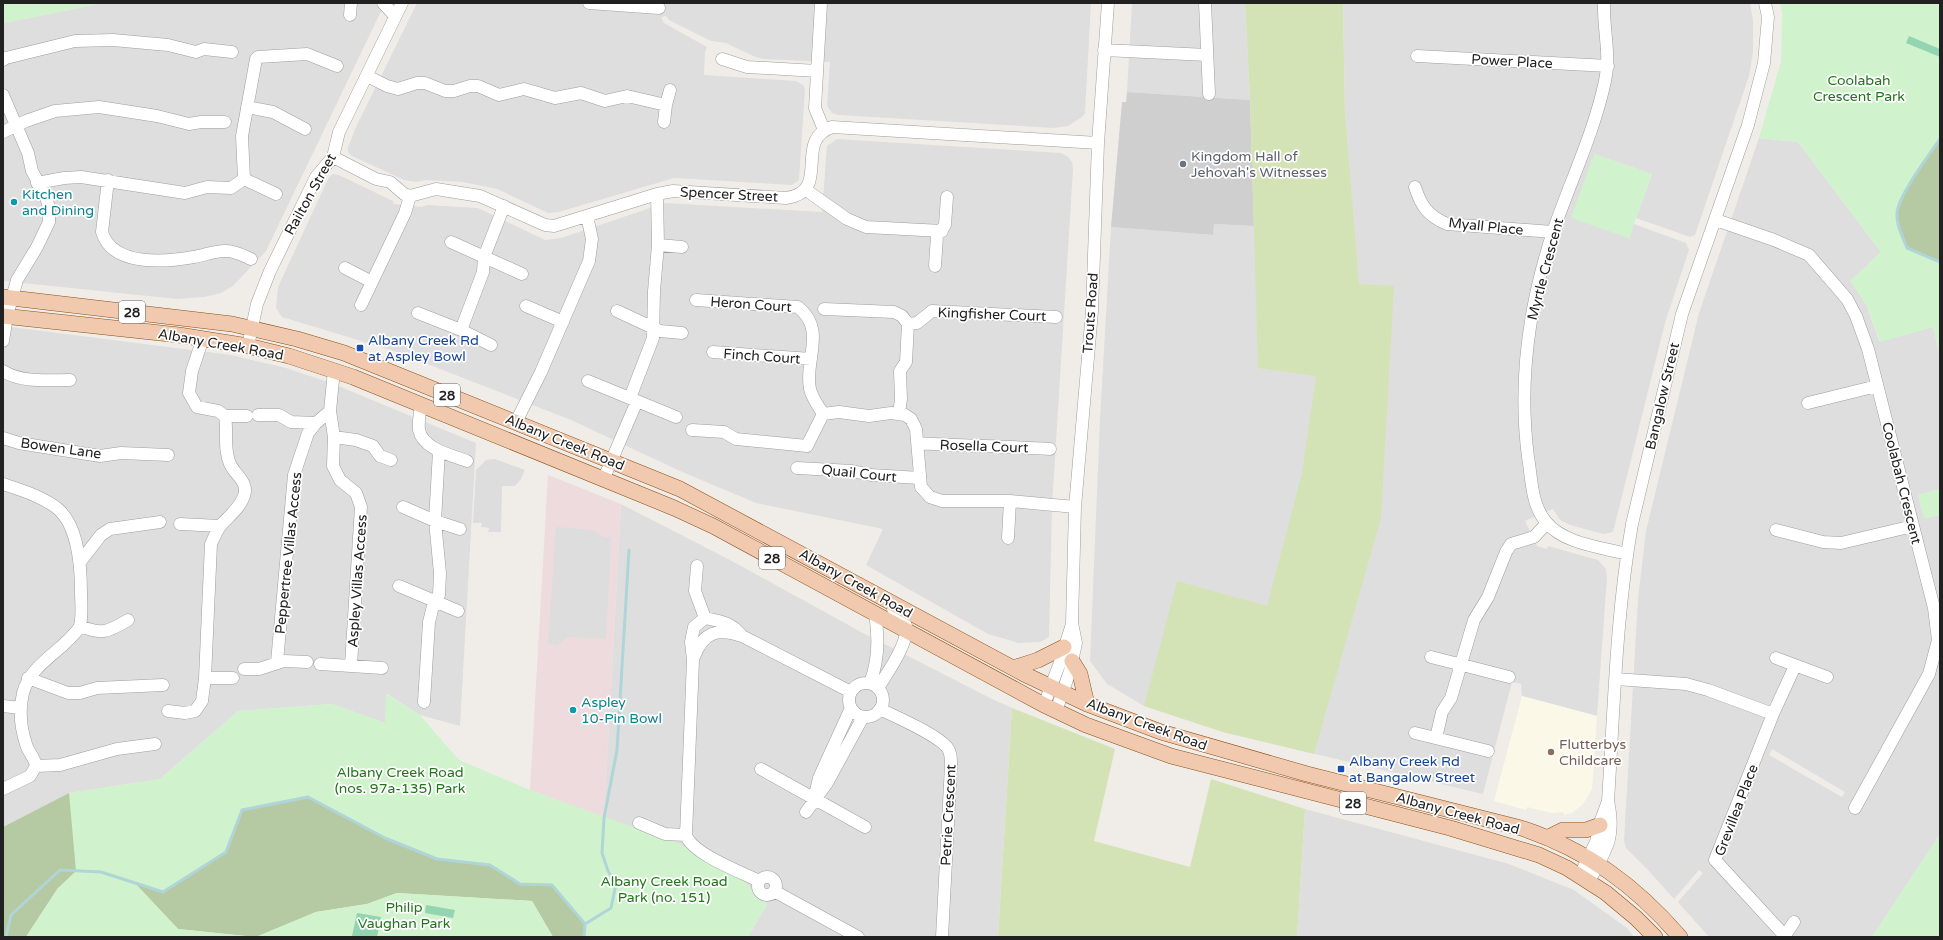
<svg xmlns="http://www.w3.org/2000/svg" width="1943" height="940" font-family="'Varela Round',sans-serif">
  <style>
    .residential { fill: #dfdede; fill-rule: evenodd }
    .commercial { fill: #eedbdd }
    .education { fill: #fcf8e7 }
    .religious { fill: #cfcfcf }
    .grass { fill: #d4e3b6 }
    .forest { fill: #b5caa3 }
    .park { fill: #d0f3cd }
    .pitch { fill: #92d5b0 }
    .parking { fill: #ddd }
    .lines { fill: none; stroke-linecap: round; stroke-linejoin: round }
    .stream { stroke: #b0d5d8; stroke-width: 3 }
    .minor-casing { stroke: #9e9e9e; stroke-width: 13 }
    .major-casing { stroke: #8b5014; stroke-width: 16 }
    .minor { stroke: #fff; stroke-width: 12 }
    .major { stroke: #f1c9ae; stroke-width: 15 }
    .worship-dot { fill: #6b7280; stroke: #fff; stroke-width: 1.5 }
    .culture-dot { fill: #0f9aa8; stroke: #fff; stroke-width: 1.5 }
    .transit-dot { fill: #1a4fb4; stroke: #fff; stroke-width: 1.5 }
    .education-dot { fill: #8d6e63; stroke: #fff; stroke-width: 1.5 }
    .labels { text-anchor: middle; stroke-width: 3.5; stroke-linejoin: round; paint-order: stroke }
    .shield { fill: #fff; stroke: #646464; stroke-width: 1 }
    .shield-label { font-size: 13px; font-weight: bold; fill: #212121 }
    .street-label { font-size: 14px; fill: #212121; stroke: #fff }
    .park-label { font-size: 14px; fill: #22741b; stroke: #fff }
    .worship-label { font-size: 14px; fill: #5b616d; stroke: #fff; text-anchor: start }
    .culture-label { font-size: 14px; fill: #0d838f; stroke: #fff; text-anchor: start }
    .transit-label { font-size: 14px; fill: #164399; stroke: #fff; text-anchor: start }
    .education-label { font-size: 14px; fill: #785e54; stroke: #fff; text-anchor: start }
  </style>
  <rect width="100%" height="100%" fill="#f0ede9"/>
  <path class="residential" d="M 103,3 L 385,3 L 266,251 L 233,286 L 221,293 L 204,297 L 177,299 L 3,281 L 3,23 Z
    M 417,3 L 1091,3 L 1085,113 L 1082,117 L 1068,126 L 1054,128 L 838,115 L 832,113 L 827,106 L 830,62 L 763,59 L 753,56 L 726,43 L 711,41 L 669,20 L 666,16 L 661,17 L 664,23 L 707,47 L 705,52 L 704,75 L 796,81 L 803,85 L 805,89 L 799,180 L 792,185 L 674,178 L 559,212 L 548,213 L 497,189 L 463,182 L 427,180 L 416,182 L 404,180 L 352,156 L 348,152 L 348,147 L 356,127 Z
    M 1132,3 L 1245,3 L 1250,100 L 1127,92 Z
    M 1343,3 L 1750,3 L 1753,21 L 1753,52 L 1749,76 L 1695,235 L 1690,237 L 1636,218 L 1652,174 L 1594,154 L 1629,238 L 1634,224 L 1686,243 L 1689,250 L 1665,323 L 1613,532 L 1603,534 L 1570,525 L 1560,520 L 1553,509 L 1525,521 L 1537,546 L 1547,549 L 1548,546 L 1598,560 L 1606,569 L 1607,578 L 1597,716 L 1522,696 L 1521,684 L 1512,682 L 1483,794 L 1223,732 L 1144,706 L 1107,684 L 1090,661 L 1100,419 L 1111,227 L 1212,235 L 1214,224 L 1254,226 L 1257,284 L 1345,114 Z
    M 1759,138 L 1798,142 L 1881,252 L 1851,281 L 1867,306 L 1879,341 L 1933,327 L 1940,355 L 1940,489 L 1918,495 L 1924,518 L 1940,515 L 1940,834 L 1874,934 L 1870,937 L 1709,937 L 1678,902 L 1703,873 L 1699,870 L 1674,899 L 1647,869 L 1626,848 L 1624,841 L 1638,599 L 1646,531 L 1699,313 ZM 1772,749 L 1845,792 L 1842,797 L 1769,755 Z
    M 837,139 L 1061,153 L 1068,157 L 1072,162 L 1073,169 L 1052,505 L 1049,637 L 1040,642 L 1019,643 L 988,634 L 866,565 L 883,529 L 756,503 L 680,471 L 571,420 L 394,351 L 282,317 L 276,308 L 278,287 L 329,177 L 333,174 L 339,175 L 393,201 L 394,204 L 421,207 L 427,205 L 478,208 L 545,240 L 561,238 L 665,203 L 822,212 L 827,146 Z
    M 3,326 L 231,355 L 286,368 L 331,383 L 476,443 L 460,726 L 420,715 L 387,694 L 385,723 L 332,704 L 238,711 L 160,779 L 69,793 L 3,827 Z
    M 621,504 L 730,560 L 863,633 L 992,699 L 1012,708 L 998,937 L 748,937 L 767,904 L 755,897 L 747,883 L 604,818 Z
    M 1305,809 L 1509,864 L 1574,890 L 1627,928 L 1634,937 L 1297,937 Z"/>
  <path class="commercial" d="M 548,475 L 621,504 L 604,818 L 530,790 Z"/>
  <path class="education" d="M 1522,696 L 1597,716 L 1592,789 L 1583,804 L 1572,813 L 1564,815 L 1563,812 L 1552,813 L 1527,807 L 1526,810 L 1494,801 Z"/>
  <path class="religious" d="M 1127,92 L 1250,100 L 1254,226 L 1214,224 L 1213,235 L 1111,227 L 1122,102 L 1126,102 Z"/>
  <path class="grass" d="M 1245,3 L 1343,3 L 1345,114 L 1359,284 L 1394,286 L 1381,518 L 1314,754 L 1223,732 L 1144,706 L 1177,581 L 1267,606 L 1302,473 L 1316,376 L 1258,368 L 1250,100 Z
    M 1012,708 L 1115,749 L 1094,841 L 1190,867 L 1211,779 L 1305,809 L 1297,937 L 998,937 Z"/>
  <path class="forest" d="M 1940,72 L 1940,276 L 1893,243 L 1888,172 Z
    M 283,779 L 548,864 L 612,937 L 553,937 L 532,901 L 397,893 L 367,904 L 316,912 L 256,937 L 178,929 L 121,869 L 58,888 L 26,937 L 3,937 L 3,827 L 69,793 L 96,812 Z"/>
  <path class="park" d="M 3,3 L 103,3 L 3,23 Z
    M 1780,3 L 1940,3 L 1940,139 L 1907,188 L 1897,213 L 1900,232 L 1907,248 L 1940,262 L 1940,355 L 1933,327 L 1880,342 L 1867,306 L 1850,281 L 1881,252 L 1798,142 L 1759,138 L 1781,61 L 1782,13 Z
    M 1594,154 L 1652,174 L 1629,238 L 1571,218 Z
    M 1940,489 L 1940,515 L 1924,519 L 1918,495 Z
    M 386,694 L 420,715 L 459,760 L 530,790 L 680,844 L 747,883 L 755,897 L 767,904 L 748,937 L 584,937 L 584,924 L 552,885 L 520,884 L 490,865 L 437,859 L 385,838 L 308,797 L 242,810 L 226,852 L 163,892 L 135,883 L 178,929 L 254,937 L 26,937 L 58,888 L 76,871 L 69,793 L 160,779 L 238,711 L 332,704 L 385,723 Z
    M 1940,834 L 1940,937 L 1870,937 L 1874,934 Z
    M 397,893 L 532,901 L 553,937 L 256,937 L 316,912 L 367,904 Z"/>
  <path class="pitch" d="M 1909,36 L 1940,49 L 1940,57 L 1906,43 Z
    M 426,905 L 455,910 L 453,918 L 425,913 Z
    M 357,913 L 381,917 L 377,937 L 352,936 Z"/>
  <path class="parking" d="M 495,459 L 525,470 L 521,479 L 515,486 L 502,486 L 501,532 L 488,532 L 489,528 L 481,527 L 482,523 L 473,523 L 476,470 L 486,460 Z
    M 556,527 L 594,530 L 603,537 L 611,537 L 606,639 L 568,637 L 557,645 L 548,644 Z"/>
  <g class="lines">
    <path class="stream" d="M 1940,139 C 1929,155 1898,196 1897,213 C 1896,225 1903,238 1907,248 L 1940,262
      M 585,924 L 611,908 L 616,884 L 608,871 L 602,853 L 604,818 L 617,750 L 629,550
      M 6,937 L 11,915 L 60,870 L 101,872 L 163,892 L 226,852 L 242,810 L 308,797 L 385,838 L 437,859 L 490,865 L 520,884 L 552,885 L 585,924 L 584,937"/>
    <defs>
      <path id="minor" d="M 383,3 L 395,16
        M 589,3 L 659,8
        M 821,3 L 815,108 L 824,130
        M 1205,3 L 1209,94
        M 1604,3 C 1603,29 1611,55 1605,81 C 1594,133 1570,182 1553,232 C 1529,305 1518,380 1528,457 C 1532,480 1531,504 1546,522 C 1564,544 1601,547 1627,554
        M 350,15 L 351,3
        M 1104,50 L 1207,55
        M 1417,56 L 1608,66
        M 722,59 L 747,67 L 817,71
        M 3,60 L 6,58 L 75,41 L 113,40 L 168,45 L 196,52 L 204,49 L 232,52
        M 367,76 L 387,86 L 398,89 L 417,83 L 425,83 L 445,91 L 454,91 L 470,86 L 478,86 L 499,95 L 524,89 L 555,98 L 581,93 L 605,101 L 627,96 L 666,105
        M 3,95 L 28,153 L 32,171 L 46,197 L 49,208 L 49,222 L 37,247 L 17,280 L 7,316 L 3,341
        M 247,107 L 273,112 L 305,129
        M 664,122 L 666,105 L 670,90
        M 3,132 L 26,121 L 55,111 L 99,107 L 157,116 L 189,124 L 201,122 L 225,122
        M 333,157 L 376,179 L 390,182 L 404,194 L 410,196 L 436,189 L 480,196 L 545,225 L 554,226 L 657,194 L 673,191 L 786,198 C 833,191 792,141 832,127 L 1098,143
        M 244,179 L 242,136 L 256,59 L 258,57 L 307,54 L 337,66
        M 108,180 L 102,232 C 112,267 166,262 194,257 C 205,255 217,250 227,251 C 235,251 244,256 251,259
        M 37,183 L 64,178 L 81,177 L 185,193 L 207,187 L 231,188 L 244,179 L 276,194
        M 1415,187 C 1421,206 1428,216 1447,224 L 1553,232
        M 806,190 L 847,219 L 866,227 L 942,231
        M 1716,220 L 1774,240 L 1809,255 L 1847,299 L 1856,316 L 1868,349 L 1934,608 L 1938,640 L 1929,674 L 1855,808
        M 451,242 L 522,274
        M 658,245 L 682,247
        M 935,266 L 937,236 L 945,225 L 947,197
        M 345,268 L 372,282 L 361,305
        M 372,282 L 405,213 L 410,196
        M 696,300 L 798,307 C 827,330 804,360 810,389 C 812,398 819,407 823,414
        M 526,306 L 563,322
        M 824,309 L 894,312 L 902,316 L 908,324
        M 617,311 L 660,331 L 682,333
        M 418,313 L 461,330 L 491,345
        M 908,324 L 917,323 L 932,311 L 1056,317
        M 461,330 L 483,272 L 484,257 L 504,206
        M 248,346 L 257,304 L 270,271 L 316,177 L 333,157 L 339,132 L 402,3
        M 713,352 L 811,359
        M 334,370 L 330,411 L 334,437 L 333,466 L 340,480 L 356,493 L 361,507 L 351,665
        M 3,371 C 21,383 49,380 70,380
        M 588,381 L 676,417
        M 630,398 L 653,338 L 654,291 L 658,245 L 657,194
        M 1808,403 L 1877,386
        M 421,405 C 420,413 418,422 419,430 C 423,449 451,455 467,461
        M 899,413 L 901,399 L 900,371 L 906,362 L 908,324
        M 823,414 L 839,412 L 869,416 L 891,413 L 905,415 L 911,419 L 916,429 L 921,487 L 930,497 L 942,501 L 1010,501 L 1075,507
        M 258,415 L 279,415 L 291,422 L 316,423
        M 225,416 L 247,416
        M 516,422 L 541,372 L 589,261 L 592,239 L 587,216
        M 692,430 L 724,432 L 736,439 L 807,446 L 823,414
        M 334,437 L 356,440 L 373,446 L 380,456 L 391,460
        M 3,438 L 19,443 L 100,456 L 121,453 L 168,455
        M 918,443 C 962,446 1005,446 1050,449
        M 797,468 L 852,471 L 871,475 L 920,478
        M 604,478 L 637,401
        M 3,484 C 21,490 44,497 58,509 C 78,526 81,567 81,592 C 81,600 83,621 79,628 C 62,652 31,663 23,693 C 19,710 21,729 26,744 C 28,752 35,758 36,766 L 30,776 L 3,789
        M 403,507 L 435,521 L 460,529
        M 180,524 L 220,526
        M 1776,530 L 1823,542 L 1841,543 L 1913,526
        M 1008,538 L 1010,501
        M 80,562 L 101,535 L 110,529 L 160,522
        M 697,566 L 695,591 L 705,618
        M 399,586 L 458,611
        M 80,626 C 102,635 108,632 128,620
        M 742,636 C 732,623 721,621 705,618 L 694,627 L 691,642 L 693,660 L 686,835 C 692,854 741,872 759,881
        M 694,657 C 703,632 717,628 742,636 L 851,692
        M 1431,657 L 1509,677
        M 1776,658 L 1827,677
        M 277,662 L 294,475 L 308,433 L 316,423 L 330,411
        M 320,664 L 382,668
        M 244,669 L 259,669 L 284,661 L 307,662
        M 28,678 L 68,693 L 80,693 L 97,688 L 163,685
        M 205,678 L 233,678
        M 1616,679 L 1686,684 L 1708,690 L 1773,714
        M 870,683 C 879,660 879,638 875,614
        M849 700a17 17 0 1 1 34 0a17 17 0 1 1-34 0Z
        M 878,688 C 887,673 909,643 906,626 C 904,620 899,617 894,613 L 892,603
        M 424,702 L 429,622 L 434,602 L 439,595 L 440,573 L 435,521 L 439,451
        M 1044,705 L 1059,665 L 1072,624
        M 3,706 L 20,708
        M 880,709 C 898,718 934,733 947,747 C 951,752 951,758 951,765 L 942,937
        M 168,711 L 185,713 L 195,711 L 202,701 L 205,678 L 211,544 C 214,537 217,530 221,525 C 229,516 240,508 244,496 C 249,482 235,475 230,464 C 223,447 228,434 225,416 L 218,411 L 197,407 L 189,393 L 192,371 L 203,338
        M 1056,711 L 1070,671 L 1076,643 L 1072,623 L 1075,507 L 1092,311 L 1098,143 L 1108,3
        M 1415,733 L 1488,751
        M 1436,738 L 1442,712 L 1451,698 L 1474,620 L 1488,597 L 1506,552 L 1511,544 L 1534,537 L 1547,523
        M 36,766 L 60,765 L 117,749 L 155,744
        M 761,769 L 865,827
        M 815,795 L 819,778 L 851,708
        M 806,812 L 827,783 L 863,717
        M 639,823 L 665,834 L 686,835
        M 1580,875 L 1596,842 L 1601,820 L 1608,801
        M758 886a9 9 0 1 1 18 0a9 9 0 1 1-18 0Z
        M 1589,881 C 1606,850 1616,838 1608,801 C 1614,709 1616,615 1632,524 L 1682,314 L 1748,125 L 1764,63 L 1768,17 L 1765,3
        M 774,891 L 858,937
        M 1785,936 L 1715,860 L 1773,714 L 1795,666
        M 1784,937 L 1794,922"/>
      <path id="major" d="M 3,297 L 232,324 L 297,339 L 344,353 L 680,489 L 1024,674 L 1087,704 L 1161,732 L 1307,774 L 1521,828 C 1587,850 1635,885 1680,937
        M 3,316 L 179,335 L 248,346 L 289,356 L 353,377 L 674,508 L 713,526 L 1044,705 L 1086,725 L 1171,756 L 1450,828 L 1539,855 L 1567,868 L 1606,893 L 1636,918 L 1655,937
        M 1072,661 L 1080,674 L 1087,704
        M 1013,668 L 1038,660 L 1064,647
        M 1547,838 L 1563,830 L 1586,830 L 1600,825"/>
    </defs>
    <use href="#minor" class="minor-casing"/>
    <use href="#major" class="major-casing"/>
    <use href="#minor" class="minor"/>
    <use href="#major" class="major"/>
  </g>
  <circle class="worship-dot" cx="1183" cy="164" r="4"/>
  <g class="culture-dot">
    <circle cx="14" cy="202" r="4"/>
    <circle cx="573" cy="710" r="4"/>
  </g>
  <g class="transit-dot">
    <rect x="356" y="344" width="8" height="8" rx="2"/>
    <rect x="1337" y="765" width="8" height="8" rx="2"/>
  </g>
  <circle class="education-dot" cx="1551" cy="752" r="4"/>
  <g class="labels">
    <g class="shield">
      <rect x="119" y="301" width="26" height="22" rx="3"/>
      <rect x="434" y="384" width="26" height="22" rx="3"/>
      <rect x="759" y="547" width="26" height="22" rx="3"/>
      <rect x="1340" y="792" width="26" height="22" rx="3"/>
    </g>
    <g class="shield-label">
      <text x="132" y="317">28</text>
      <text x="447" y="400">28</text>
      <text x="772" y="563">28</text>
      <text x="1353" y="808">28</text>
    </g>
    <g class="street-label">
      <text transform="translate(1512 61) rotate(3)" y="5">Power Place</text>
      <text transform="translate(310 194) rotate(-61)" y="5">Railton Street</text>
      <text transform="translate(729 194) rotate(3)" y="5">Spencer Street</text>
      <text transform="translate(1486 226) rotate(6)" y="5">Myall Place</text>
      <text transform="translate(1545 269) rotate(-75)" y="5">Myrtle Crescent</text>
      <text transform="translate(751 304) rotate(4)" y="5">Heron Court</text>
      <text transform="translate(1090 313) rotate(-86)" y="5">Trouts Road</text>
      <text transform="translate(992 314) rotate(2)" y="5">Kingfisher Court</text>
      <text transform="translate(221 344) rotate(10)" y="5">Albany Creek Road</text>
      <text transform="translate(762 356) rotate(4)" y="5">Finch Court</text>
      <text transform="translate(1662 396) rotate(-77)" y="5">Bangalow Street</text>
      <text transform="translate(565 442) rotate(22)" y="5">Albany Creek Road</text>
      <text transform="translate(984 446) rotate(2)" y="5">Rosella Court</text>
      <text transform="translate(61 448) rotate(8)" y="5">Bowen Lane</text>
      <text transform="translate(859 473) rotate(6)" y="5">Quail Court</text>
      <text transform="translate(1902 483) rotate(76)" y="5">Coolabah Crescent</text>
      <text transform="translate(288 553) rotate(-84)" y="5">Peppertree Villas Access</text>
      <text transform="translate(357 581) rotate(-86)" y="5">Aspley Villas Access</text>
      <text transform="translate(856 583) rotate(29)" y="5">Albany Creek Road</text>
      <text transform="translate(1147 724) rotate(20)" y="5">Albany Creek Road</text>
      <text transform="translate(1736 810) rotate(-69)" y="5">Grevillea Place</text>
      <text transform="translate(1458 813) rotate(15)" y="5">Albany Creek Road</text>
      <text transform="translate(948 815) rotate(-87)" y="5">Petrie Crescent</text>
    </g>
    <g class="park-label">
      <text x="1859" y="85">Coolabah<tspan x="1859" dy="16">Crescent Park</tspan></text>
      <text x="400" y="777">Albany Creek Road<tspan x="400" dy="16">(nos. 97a-135) Park</tspan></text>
      <text x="664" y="886">Albany Creek Road<tspan x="664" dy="16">Park (no. 151)</tspan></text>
      <text x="404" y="912">Philip<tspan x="404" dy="16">Vaughan Park</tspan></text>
    </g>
    <g class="worship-label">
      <text x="1191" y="161">Kingdom Hall of<tspan x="1191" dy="16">Jehovah's Witnesses</tspan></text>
    </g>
    <g class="culture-label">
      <text x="22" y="199">Kitchen<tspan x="22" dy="16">and Dining</tspan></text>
      <text x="581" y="707">Aspley<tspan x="581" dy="16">10-Pin Bowl</tspan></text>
    </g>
    <g class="transit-label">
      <text x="368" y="345">Albany Creek Rd<tspan x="368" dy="16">at Aspley Bowl</tspan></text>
      <text x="1349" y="766">Albany Creek Rd<tspan x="1349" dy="16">at Bangalow Street</tspan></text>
    </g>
    <g class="education-label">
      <text x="1559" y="749">Flutterbys<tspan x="1559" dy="16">Childcare</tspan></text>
    </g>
  </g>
  <rect width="1943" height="940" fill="none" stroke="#212121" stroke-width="8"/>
</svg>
